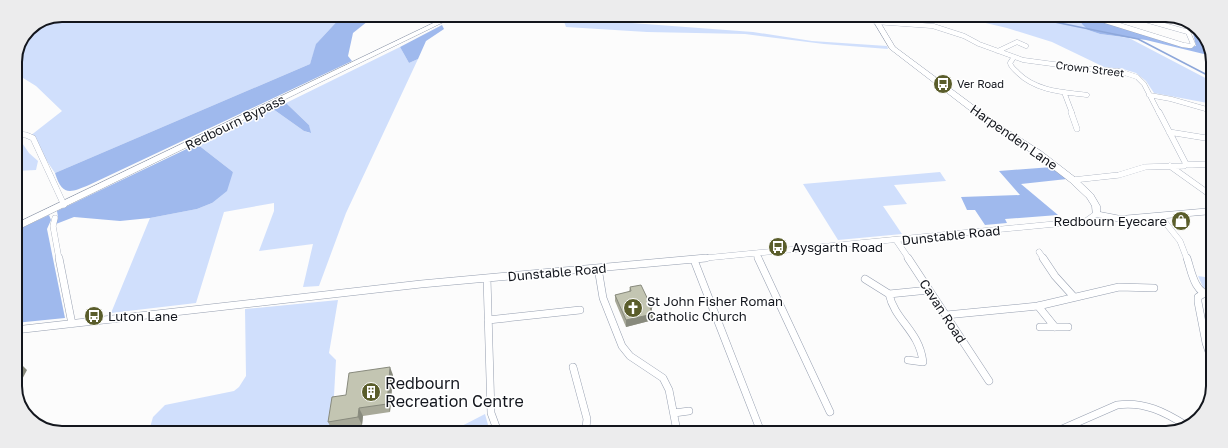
<svg xmlns="http://www.w3.org/2000/svg" width="1228" height="448" font-family="'Golos Text',sans-serif">
  <style>
    .green { fill: #d0dffc }
    .forest { fill: #9fb9ed }
    .lines { fill: none; stroke-linecap: round; stroke-linejoin: round }
    .stream { stroke: #8da7da; stroke-width: 1.5 }
    .street-far2-casing { stroke: #959eaf; stroke-width: 5 }
    .street-far1-casing { stroke: #959eaf; stroke-width: 6 }
    .street-casing { stroke: #959eaf; stroke-width: 8 }
    .secondary-casing { stroke: #959eaf; stroke-width: 1 }
    .primary-casing { stroke: #959eaf; stroke-width: 1 }
    .street-far2 { stroke: #fff; stroke-width: 4.5 }
    .street-far1 { stroke: #fff; stroke-width: 5.5 }
    .street { stroke: #fff; stroke-width: 7 }
    .secondary { fill: #fff; fill-rule: evenodd }
    .primary { fill: #fff; fill-rule: evenodd }
    .wall { fill: #a8a999 }
    .shaded-wall { fill: #888a7d }
    .building { fill: #c3c5b2; stroke: #888a7d }
    .labels { text-anchor: middle; stroke-width: 3; stroke-linejoin: round; paint-order: stroke }
    .far-street-label { font-size: 11px; fill: #13161d; stroke: #fff }
    .far-poi-label { font-size: 11px; fill: #13161d; stroke: #fff; text-anchor: start }
    .street-label { font-size: 13px; fill: #13161d; stroke: #fff }
    .poi-label { font-size: 13px; fill: #13161d; stroke: #fff; text-anchor: start }
    .near-poi-label { font-size: 16px; fill: #13161d; stroke: #fff; text-anchor: start }
    .rim { fill: none; stroke: #13161d; stroke-width: 2 }
  </style>
  <rect width="100%" height="100%" fill="#fcfcfc"/>
  <path class="green" d="M 62,15 L 342,16 L 317,43 L 310,64 L 55,173 L 30,136 L 62,111 L 36,86 L 15,73 L 15,60 L 29,29 Z
    M 562,16 L 578,16 L 578,19 L 753,32 L 812,41 L 887,46 L 888,49 L 824,44 L 745,34 L 647,32 L 566,27 Z
    M 980,17 L 1079,17 L 1079,20 L 1088,30 L 1100,34 L 1129,38 L 1213,82 L 1213,104 L 1154,93 L 1146,81 L 1136,73 L 1123,69 L 1104,67 L 1052,42 L 1007,28 L 977,21 Z
    M 400,47 L 409,63 L 418,59 L 346,213 L 319,286 L 303,287 L 313,244 L 259,251 L 274,211 L 274,203 L 224,212 L 196,303 L 111,313 L 150,218 L 197,209 L 212,203 L 233,172 L 197,144 L 273,109 L 304,131 L 310,133 L 309,125 L 286,103 Z
    M 15,137 L 18,137 L 29,153 L 38,161 L 36,170 L 15,171 Z
    M 940,172 L 946,181 L 894,185 L 907,204 L 883,206 L 902,234 L 838,240 L 803,184 Z
    M 1198,276 L 1211,278 L 1211,292 L 1203,287 Z
    M 338,300 L 329,353 L 336,360 L 332,431 L 149,431 L 153,417 L 165,405 L 234,391 L 239,387 L 246,376 L 245,309 Z
    M 485,414 L 490,432 L 452,431 Z"/>
  <path class="forest" d="M 342,16 L 373,17 L 353,33 L 348,56 L 352,61 L 89,185 C 70,193 62,196 55,173 L 310,64 L 316,44 Z
    M 1079,17 L 1089,17 L 1186,47 L 1196,46 L 1191,25 L 1203,33 L 1212,56 L 1146,40 L 1100,34 L 1088,30 L 1082,24 Z
    M 442,25 L 444,29 L 426,41 L 418,59 L 409,63 L 400,47 Z
    M 286,103 L 309,125 L 311,133 L 304,131 L 273,109 Z
    M 197,144 L 233,172 L 227,191 L 212,203 L 197,209 L 150,218 L 120,221 L 74,217 L 56,224 L 58,217 L 57,211 Z
    M 1052,167 L 1067,179 L 1021,184 L 1058,215 L 1005,219 L 1007,223 L 985,225 L 975,210 L 967,210 L 961,197 L 1020,195 L 999,171 Z
    M 49,215 L 51,220 L 47,229 L 65,318 L 15,323 L 15,231 Z"/>
  <g class="lines">
    <path class="stream" d="M 1030,17 L 1138,39 L 1213,78"/>
    <defs>
      <path id="street-far2" d="M 1093,17 L 1183,45 L 1191,46 L 1193,44 L 1188,32 L 1188,23
        M 1135,17 L 1188,32
        M 876,22 L 933,26 L 964,36 L 979,44 L 1023,60 L 1090,69 L 1119,71 L 1137,77 L 1144,84 L 1159,113
        M 998,51 L 1017,42 L 1026,46
        M 1014,57 L 1010,63 C 1011,67 1014,69 1018,73 C 1036,91 1063,92 1087,95
        M 1064,92 L 1072,113
        M 1149,95 L 1171,99 L 1213,111"/>
      <path id="street-far1" d="M 1071,112 L 1077,129
        M 1159,112 L 1186,164
        M 1169,132 L 1212,139
        M 15,134 L 26,135 L 33,138 L 64,205
        M 1170,166 L 1212,196
        M 1073,180 L 1119,175 L 1145,167 L 1184,166 L 1186,164 L 1212,165
        M 1160,216 L 1180,241 L 1187,259
        M 55,218 L 53,226 L 59,259
        M 896,240 L 909,259
        M 1039,252 L 1044,259
        M 756,254 L 759,259
        M 695,259 L 1086,221 L 1096,214"/>
      <path id="street" d="M 59,258 L 72,324
        M 758,258 L 830,412
        M 908,258 L 989,381
        M 1043,258 L 1055,276 L 1074,297
        M 1187,258 C 1192,273 1194,292 1211,296
        M 694,260 L 761,432
        M 598,268 L 603,298 L 622,346 L 630,356 L 663,378 L 669,390 L 676,426
        M 487,278 L 491,413 L 498,432
        M 865,279 L 889,294
        M 1203,294 L 1198,297 L 1198,302 L 1206,343 L 1211,358
        M 1038,306 L 1055,327
        M 946,315 L 1038,306 L 1119,287 L 1154,288
        M 488,320 L 580,310
        M 1040,327 L 1068,327
        M 15,330 L 421,284 L 706,258
        M 908,360 L 923,362 C 919,330 895,321 889,294 L 929,290
        M 573,367 L 587,419 L 586,427 L 583,432
        M 674,413 L 689,411
        M 1053,433 L 1117,405 C 1144,401 1165,412 1187,426"/>
      <path id="secondary" d="M 871,17 L 877,17 L 895,47 L 1000,125 L 1041,151 L 1076,178 L 1093,194 L 1100,206 L 1100,212 L 1121,216 L 1212,208 L 1212,214 L 1121,222 L 1093,216 L 1092,206 L 1087,198 L 1070,182 L 1035,155 L 994,129 L 890,49 Z"/>
      <path id="primary" d="M 448,16 L 456,16 L 15,231 L 15,224 Z"/>
    </defs>
    <use href="#street-far2" class="street-far2-casing"/>
    <use href="#street-far1" class="street-far1-casing"/>
    <use href="#street" class="street-casing"/>
    <use href="#secondary" class="secondary-casing"/>
    <use href="#primary" class="primary-casing"/>
    <use href="#street-far2" class="street-far2"/>
    <use href="#street-far1" class="street-far1"/>
    <use href="#street" class="street"/>
    <use href="#secondary" class="secondary"/>
    <use href="#primary" class="primary"/>
  </g>
  <path class="wall" d="M 630,287 L 652,310 L 653,320 L 626,327 L 615,301 L 615,295 L 629,292 Z
    M 393,375 L 390,412 L 363,416 L 362,425 L 332,430 L 328,422 L 346,395 Z"/>
  <path class="shaded-wall" d="M 650,308 L 652,308 L 651,314 L 653,314 L 653,320 L 626,327 L 626,320 Z
    M 21,364 L 27,370 L 16,391 L 15,389 L 15,374 Z
    M 390,367 L 393,375 L 390,412 L 387,404 Z
    M 359,408 L 363,416 L 362,425 L 358,417 Z"/>
  <path class="building" d="M 641,285 L 652,308 L 650,308 L 653,314 L 626,320 L 615,295 L 631,291 L 630,287 Z
    M 21,364 L 15,374 L 15,365 Z
    M 390,367 L 387,404 L 359,408 L 358,417 L 328,422 L 332,397 L 346,395 L 349,373 Z"/>
  <defs>
    <symbol id="bus-disc" viewBox="-11 -11 22 22"><circle r="9.5" fill="#5a5d2b" stroke="#fff"/><path d="M-5-6H5V4H4V6H2V4H-2V6H-4V4H-5ZM-3.5-4V0h7V-4ZM-3.5 1.2v1.5H-2V1.2ZM2 1.2v1.5H3.5V1.2Z" fill="#fff"/></symbol>
    <symbol id="shop-disc" viewBox="-11 -11 22 22"><circle r="9.5" fill="#5a5d2b" stroke="#fff"/><path d="M-5-2.5h2.3a2.7 3.5 0 0 1 5.4 0H5L5.5 6h-11ZM-1.5-2.5h3a1.5 2.3 0 0 0-3 0Z" fill="#fff"/></symbol>
    <symbol id="church-disc" viewBox="-11 -11 22 22"><circle r="9.5" fill="#5a5d2b" stroke="#fff"/><path d="M-1.2-6h2.4v3.5h3.3v2.4h-3.3V6h-2.4V-.1h-3.3v-2.4h3.3Z" fill="#fff"/></symbol>
    <symbol id="building-disc" viewBox="-11 -11 22 22"><circle r="9.5" fill="#5a5d2b" stroke="#fff"/><path d="M-4-6H4V6H1V3H-1V6H-4ZM-2.5-4.3h1.7v1.8h-1.7ZM.8-4.3h1.7v1.8H.8ZM-2.5-1h1.7V.8h-1.7ZM.8-1h1.7V.8H.8Z" fill="#fff"/></symbol>
  </defs>
  <g fill-rule="evenodd">
    <use href="#bus-disc" x="932" y="73" width="22" height="22"/>
    <use href="#shop-disc" x="1170" y="210" width="22" height="22"/>
    <use href="#bus-disc" x="767" y="236" width="22" height="22"/>
    <use href="#church-disc" x="622" y="297" width="22" height="22"/>
    <use href="#bus-disc" x="83" y="305" width="22" height="22"/>
    <use href="#building-disc" x="360" y="381" width="22" height="22"/>
  </g>
  <g class="labels">
    <g class="far-street-label">
      <text transform="translate(1090 69) rotate(7)" y="4">Crown Street</text>
    </g>
    <g class="far-poi-label">
      <text x="957" y="88">Ver Road</text>
    </g>
    <g class="street-label">
      <text transform="translate(235 122) rotate(-26)" y="5">Redbourn Bypass</text>
      <text transform="translate(1014 137) rotate(35)" y="5">Harpenden Lane</text>
      <text transform="translate(951 235) rotate(-6)" y="5">Dunstable Road</text>
      <text transform="translate(557 272) rotate(-5)" y="5">Dunstable Road</text>
      <text transform="translate(943 311) rotate(57)" y="5">Cavan Road</text>
    </g>
    <g class="poi-label">
      <text x="1167" y="226" text-anchor="end">Redbourn Eyecare</text>
      <text x="792" y="252">Aysgarth Road</text>
      <text x="647" y="306">St John Fisher Roman<tspan x="647" dy="15">Catholic Church</tspan></text>
      <text x="108" y="321">Luton Lane</text>
    </g>
    <g class="near-poi-label">
      <text x="385" y="389">Redbourn<tspan x="385" dy="18">Recreation Centre</tspan></text>
    </g>
  </g>
  <path d="M0 0H1228V448H0ZM62 22H1166A40 40 0 0 1 1206 62V386A40 40 0 0 1 1166 426H62A40 40 0 0 1 22 386V62A40 40 0 0 1 62 22Z" fill="#ececed" fill-rule="evenodd"/>
  <path class="rim" d="M62 22H1166A40 40 0 0 1 1206 62V386A40 40 0 0 1 1166 426H62A40 40 0 0 1 22 386V62A40 40 0 0 1 62 22Z"/>
</svg>
